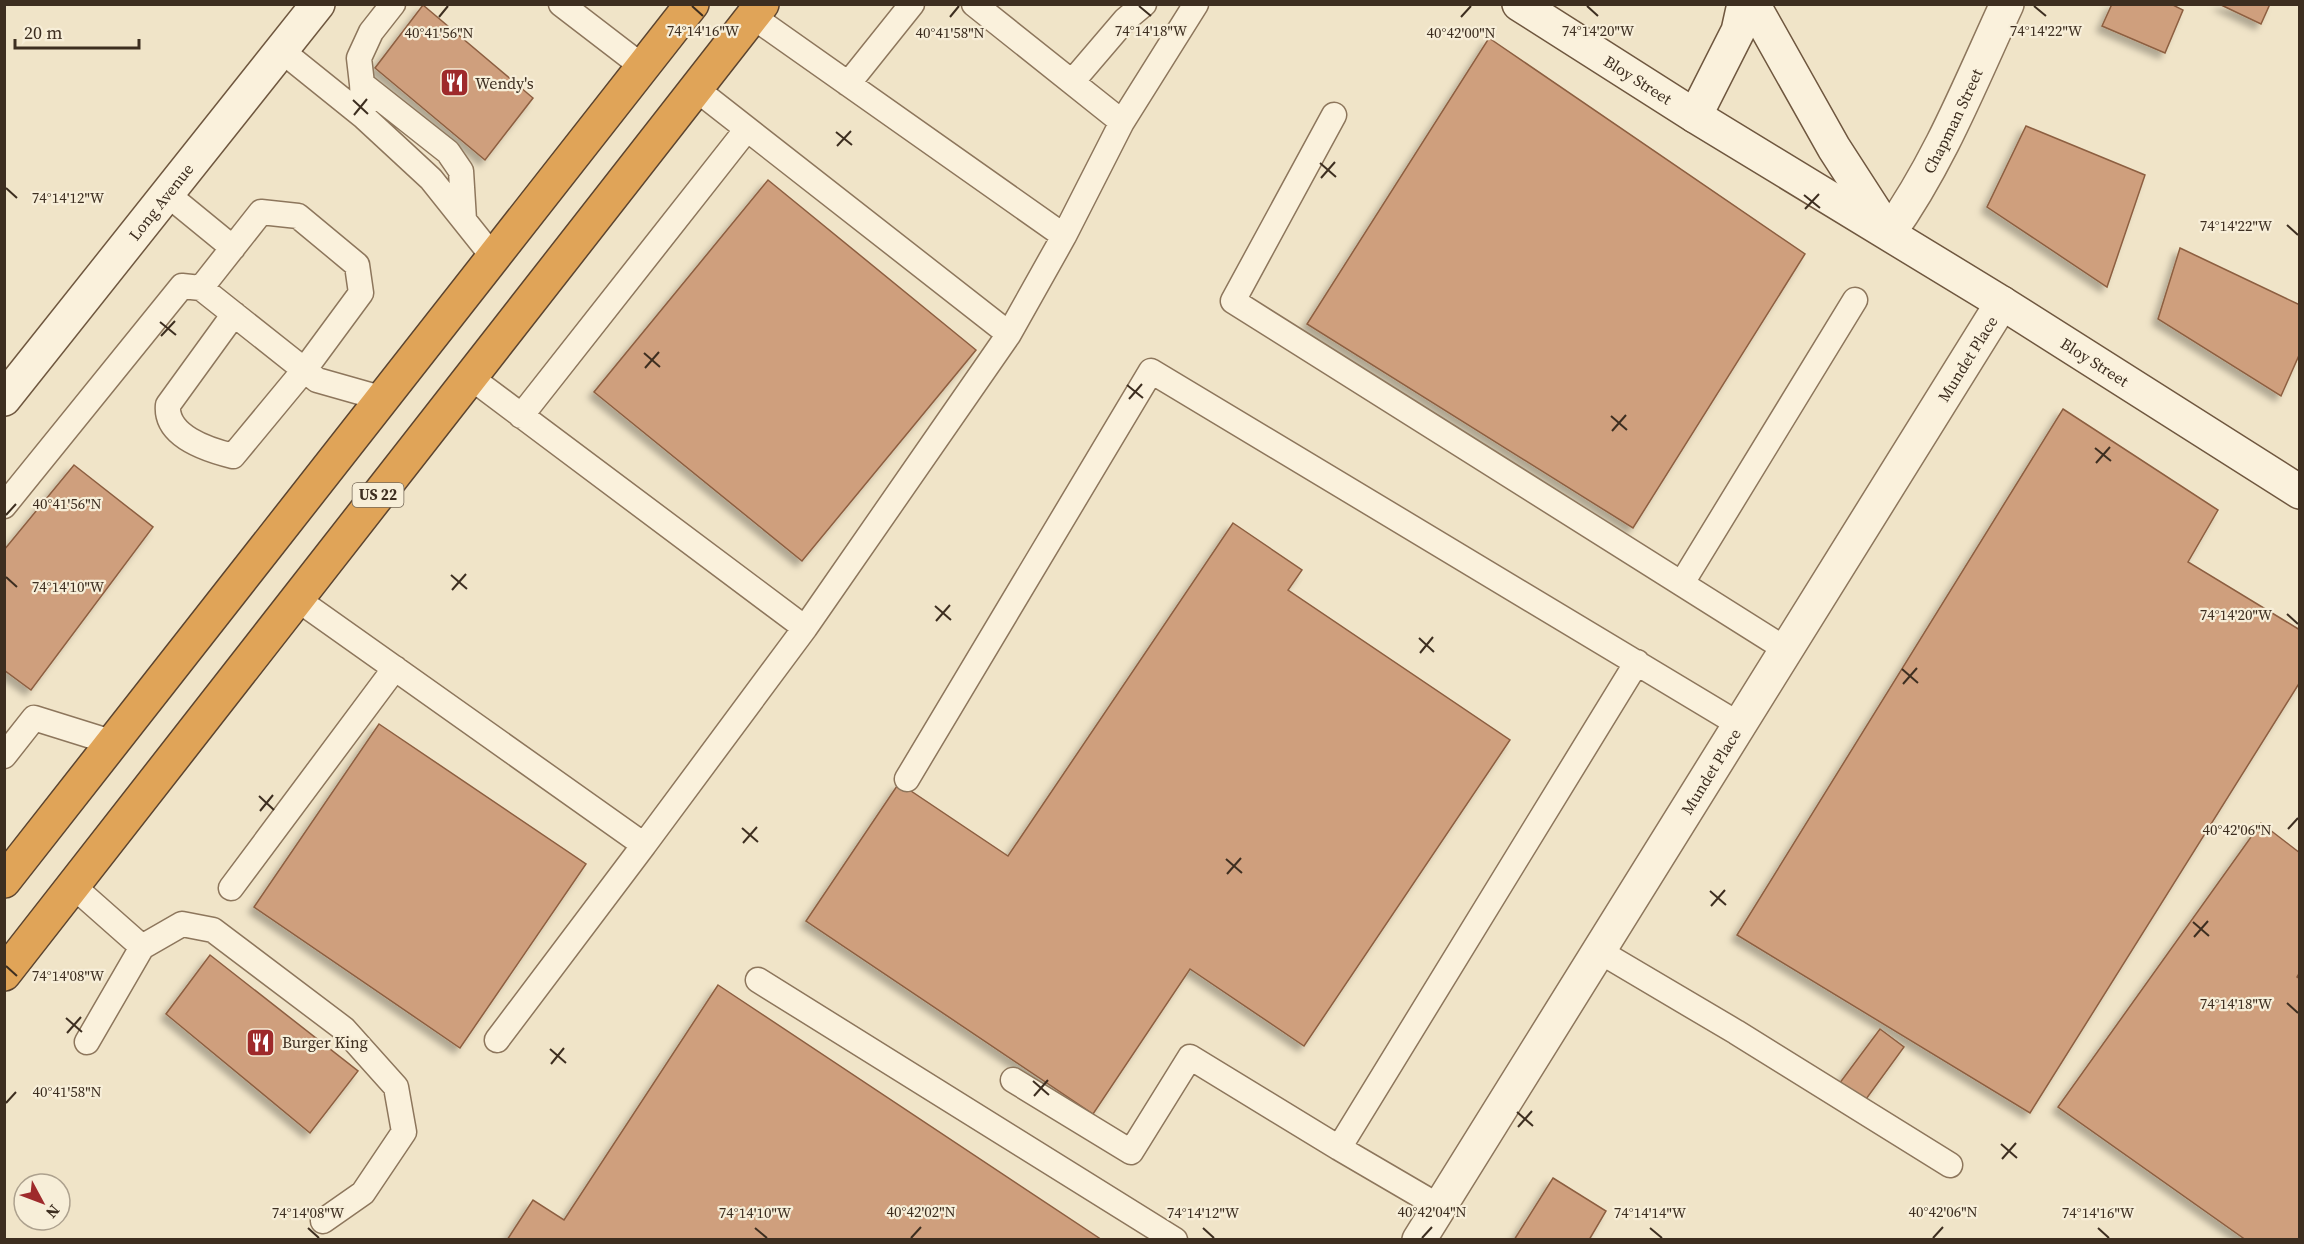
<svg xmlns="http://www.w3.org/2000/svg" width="2304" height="1244" font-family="'Source Serif 4',serif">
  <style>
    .building { fill: #cf9f7d; stroke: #8d5f41; stroke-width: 1.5; filter: url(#shadow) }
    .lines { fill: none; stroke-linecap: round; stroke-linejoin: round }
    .lane-casing { stroke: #8d765c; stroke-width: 27 }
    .street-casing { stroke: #8d765c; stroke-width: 36 }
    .secondary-casing { stroke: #6f573f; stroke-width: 36 }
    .highway-casing { stroke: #5b4430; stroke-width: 36 }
    .lane { stroke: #faf1dc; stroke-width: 24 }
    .street { stroke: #faf1dc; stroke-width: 33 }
    .secondary { stroke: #faf1dc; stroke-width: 33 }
    .highway { stroke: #e0a458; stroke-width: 33 }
    .ticks { fill: none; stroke: #3d2e20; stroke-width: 2 }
    .labels { text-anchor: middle; stroke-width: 4.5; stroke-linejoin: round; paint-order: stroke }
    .shield { fill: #f7eed8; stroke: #756857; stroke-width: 1.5 }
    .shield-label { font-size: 15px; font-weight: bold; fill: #3d2e20 }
    .street-label { font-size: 16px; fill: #3d2e20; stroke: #f7eed8 }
    .poi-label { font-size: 16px; fill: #3d2e20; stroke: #f7eed8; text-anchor: start }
    .ticks-label { font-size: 15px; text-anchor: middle; fill: #3d2e20; stroke: #f7eed8; stroke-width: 4.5; stroke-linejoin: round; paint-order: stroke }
  </style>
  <defs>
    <filter id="shadow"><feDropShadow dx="-5.5" dy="5.5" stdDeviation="3" flood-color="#0004"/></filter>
  </defs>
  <rect width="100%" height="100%" fill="#f0e4c8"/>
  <path class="building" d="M 2112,4 L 2171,4 L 2183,10 L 2165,53 L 2102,26 Z
    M 2219,4 L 2270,4 L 2261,24 Z
    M 423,5 L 533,98 L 485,160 L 375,68 Z
    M 1489,38 L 1805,254 L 1633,528 L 1307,324 Z
    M 2026,126 L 2145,175 L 2107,287 L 1987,207 Z
    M 768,180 L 976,350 L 802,561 L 594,392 Z
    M 2180,248 L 2300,305 L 2300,353 L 2281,396 L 2158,319 Z
    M 2063,409 L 2218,510 L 2188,562 L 2300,630 L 2300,682 L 2030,1113 L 1737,935 Z
    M 74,465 L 153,527 L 31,690 L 4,670 L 4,550 Z
    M 1233,523 L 1302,570 L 1288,590 L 1510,740 L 1304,1046 L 1190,969 L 1093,1114 L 806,921 L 899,783 L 1008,856 Z
    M 379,724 L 586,864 L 460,1048 L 254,907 Z
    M 2261,823 L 2300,853 L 2300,972 L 2297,977 L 2300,979 L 2300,1240 L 2246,1240 L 2058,1107 Z
    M 210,955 L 358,1071 L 310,1133 L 166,1014 Z
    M 718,985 L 1102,1240 L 507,1240 L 533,1200 L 564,1220 Z
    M 1880,1029 L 1904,1047 L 1861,1106 L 1836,1088 Z
    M 1553,1178 L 1606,1211 L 1589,1240 L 1514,1240 Z"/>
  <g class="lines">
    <defs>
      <path id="lane" d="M 393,4 L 371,32 L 359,58 L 362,84 L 448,152 L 461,171 L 464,220
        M 561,4 L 643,67
        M 974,4 L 1122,122
        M 752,16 L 1064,236
        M 282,51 L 364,117
        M 1072,82 L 1125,20 L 1144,4
        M 362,84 L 364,117 L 431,179 L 494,258
        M 848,84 L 912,4
        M 696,89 L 1009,334 L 1064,236 L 1122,122 L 1196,4
        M 1334,115 L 1233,301 L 1787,650
        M 167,194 L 233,248
        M 201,288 L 261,212 L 298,216 L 357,265 L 361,293 L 305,369 L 233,456 C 208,450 165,436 168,405 L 234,314
        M 470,377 L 805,628 L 1009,334
        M 521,416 L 747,129
        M 4,506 L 182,286 L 201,288 L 317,380 L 384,399
        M 1682,583 L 1855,300
        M 297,599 L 644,845 L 497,1040
        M 4,756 L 34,718 L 114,743
        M 907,779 L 1151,371 L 1740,725
        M 644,845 L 805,628
        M 73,886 L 142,947 L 87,1042
        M 231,888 L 395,668
        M 142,947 L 182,924 L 213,930 L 344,1029 L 396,1087 L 404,1132 L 363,1193 L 323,1221
        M 1599,951 L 1736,1032 L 1950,1165
        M 758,980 L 1175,1240
        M 1013,1080 L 1131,1152 L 1190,1057 L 1339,1148
        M 1440,1207 L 1339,1148 L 1637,662"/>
      <g id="street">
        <path id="s1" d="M 1889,233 C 1939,163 1971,82 2007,4"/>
        <path id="s2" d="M 1419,1240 L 2002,303"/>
      </g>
      <g id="secondary">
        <path id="s3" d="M 1519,4 L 1695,116 L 2002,303 L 2300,492"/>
        <path d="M 1753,4 L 1834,148 L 1885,227"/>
        <path d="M 1695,116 L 1738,31 L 1744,4"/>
        <path id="s4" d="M 4,399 L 318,4"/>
      </g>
      <path id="highway" d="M 4,881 L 692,4
        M 4,974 L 762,4"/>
    </defs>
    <use href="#lane" class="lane-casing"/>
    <use href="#street" class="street-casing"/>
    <use href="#secondary" class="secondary-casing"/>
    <use href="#highway" class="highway-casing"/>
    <use href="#lane" class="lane"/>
    <use href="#street" class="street"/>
    <use href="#secondary" class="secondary"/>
    <use href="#highway" class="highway"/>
  </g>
  <path class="ticks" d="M 692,6 L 703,16M 1139,6 L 1151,16M 1587,6 L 1598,16M 2034,6 L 2046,16M 439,17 L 448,6M 950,17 L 959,6M 1461,17 L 1471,6M 353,100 L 368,114M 354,115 L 367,99M 836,132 L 852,145M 837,146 L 851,131M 1320,163 L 1336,177M 1321,178 L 1335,162M 6,188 L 17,198M 1804,195 L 1820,208M 1805,209 L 1819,194M 2287,225 L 2298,235M 160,322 L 176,335M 161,336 L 175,321M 644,353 L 660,367M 645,368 L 659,352M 1127,385 L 1143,398M 1129,399 L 1142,384M 1611,416 L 1627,430M 1612,431 L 1626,415M 2095,448 L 2111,461M 2096,463 L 2110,447M 6,515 L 16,504M 451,575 L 467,589M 6,577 L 17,587M 452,590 L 466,574M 935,606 L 951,620M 2287,614 L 2298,624M 936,621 L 950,605M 1419,638 L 1434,652M 1420,653 L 1433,637M 1902,669 L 1918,683M 1903,684 L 1917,668M 259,796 L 274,810M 260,811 L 273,795M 742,828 L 758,842M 2288,829 L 2298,818M 743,843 L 757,827M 1226,859 L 1242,873M 1227,874 L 1241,858M 1710,891 L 1726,905M 1711,906 L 1725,890M 2193,922 L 2209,936M 2194,937 L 2208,921M 6,966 L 17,976M 2287,1003 L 2298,1013M 66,1018 L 82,1032M 67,1033 L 81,1017M 550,1049 L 566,1063M 551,1064 L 564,1048M 1033,1081 L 1049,1095M 1034,1096 L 1048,1080M 6,1103 L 16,1092M 1517,1112 L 1533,1126M 1518,1127 L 1532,1111M 2001,1144 L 2017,1158M 2002,1159 L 2016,1143M 308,1228 L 319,1238M 755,1228 L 767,1238M 1203,1228 L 1214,1238M 1650,1228 L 1662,1238M 2098,1228 L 2109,1238M 911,1238 L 921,1227M 1422,1238 L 1432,1227M 1933,1238 L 1943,1227"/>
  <defs>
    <symbol id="restaurant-square" viewBox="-11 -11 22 22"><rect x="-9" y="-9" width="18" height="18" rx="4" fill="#9e2a2b" stroke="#f7eed8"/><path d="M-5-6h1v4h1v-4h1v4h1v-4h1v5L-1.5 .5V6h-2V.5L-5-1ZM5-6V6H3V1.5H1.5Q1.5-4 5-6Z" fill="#fff"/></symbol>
  </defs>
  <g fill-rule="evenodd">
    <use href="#restaurant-square" x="438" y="66" width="33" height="33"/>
    <use href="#restaurant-square" x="244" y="1026" width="33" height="33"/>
  </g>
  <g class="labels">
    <rect class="shield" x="352.5" y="483" width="51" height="24" rx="4.5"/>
    <g class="shield-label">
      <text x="378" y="500">US 22</text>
    </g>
    <g class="street-label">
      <text dy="6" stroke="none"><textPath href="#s3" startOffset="141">Bloy Street</textPath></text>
      <text dy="6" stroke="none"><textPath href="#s1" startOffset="129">Chapman Street</textPath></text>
      <text dy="6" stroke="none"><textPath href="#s4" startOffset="252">Long Avenue</textPath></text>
      <text dy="6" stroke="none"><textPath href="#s2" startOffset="1038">Mundet Place</textPath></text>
      <text dy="6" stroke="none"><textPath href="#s3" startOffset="678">Bloy Street</textPath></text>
      <text dy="6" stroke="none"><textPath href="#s2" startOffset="552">Mundet Place</textPath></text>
    </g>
    <g class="poi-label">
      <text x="475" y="89">Wendy's</text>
      <text x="282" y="1048">Burger King</text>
    </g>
  </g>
  <g class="ticks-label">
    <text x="703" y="36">74°14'16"W</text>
    <text x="1151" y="36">74°14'18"W</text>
    <text x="1598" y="36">74°14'20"W</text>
    <text x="2046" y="36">74°14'22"W</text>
    <text x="439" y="38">40°41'56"N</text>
    <text x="950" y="38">40°41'58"N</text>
    <text x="1461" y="38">40°42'00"N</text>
    <text x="68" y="203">74°14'12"W</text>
    <text x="2236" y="231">74°14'22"W</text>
    <text x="67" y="509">40°41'56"N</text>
    <text x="68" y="592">74°14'10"W</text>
    <text x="2236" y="620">74°14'20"W</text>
    <text x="2237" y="835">40°42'06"N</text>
    <text x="68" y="981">74°14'08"W</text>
    <text x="2236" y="1009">74°14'18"W</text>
    <text x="67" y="1097">40°41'58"N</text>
    <text x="921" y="1217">40°42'02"N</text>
    <text x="1432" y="1217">40°42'04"N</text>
    <text x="1943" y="1217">40°42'06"N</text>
    <text x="308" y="1218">74°14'08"W</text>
    <text x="755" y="1218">74°14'10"W</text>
    <text x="1203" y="1218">74°14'12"W</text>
    <text x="1650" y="1218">74°14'14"W</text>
    <text x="2098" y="1218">74°14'16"W</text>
  </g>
  <rect width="2304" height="1244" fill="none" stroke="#3d2e20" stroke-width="12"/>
  <g transform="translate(42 1202) rotate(131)"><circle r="28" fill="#f7eed8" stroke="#ada18e" stroke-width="1.5"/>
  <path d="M0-4.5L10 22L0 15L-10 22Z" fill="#9e2a2b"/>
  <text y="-9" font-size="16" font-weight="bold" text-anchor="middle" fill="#3d2e20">N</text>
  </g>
  <path d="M15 39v9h124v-9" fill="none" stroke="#3d2e20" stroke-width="3"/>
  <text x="24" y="39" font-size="18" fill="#3d2e20" stroke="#f7eed8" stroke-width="4.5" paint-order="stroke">20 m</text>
</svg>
